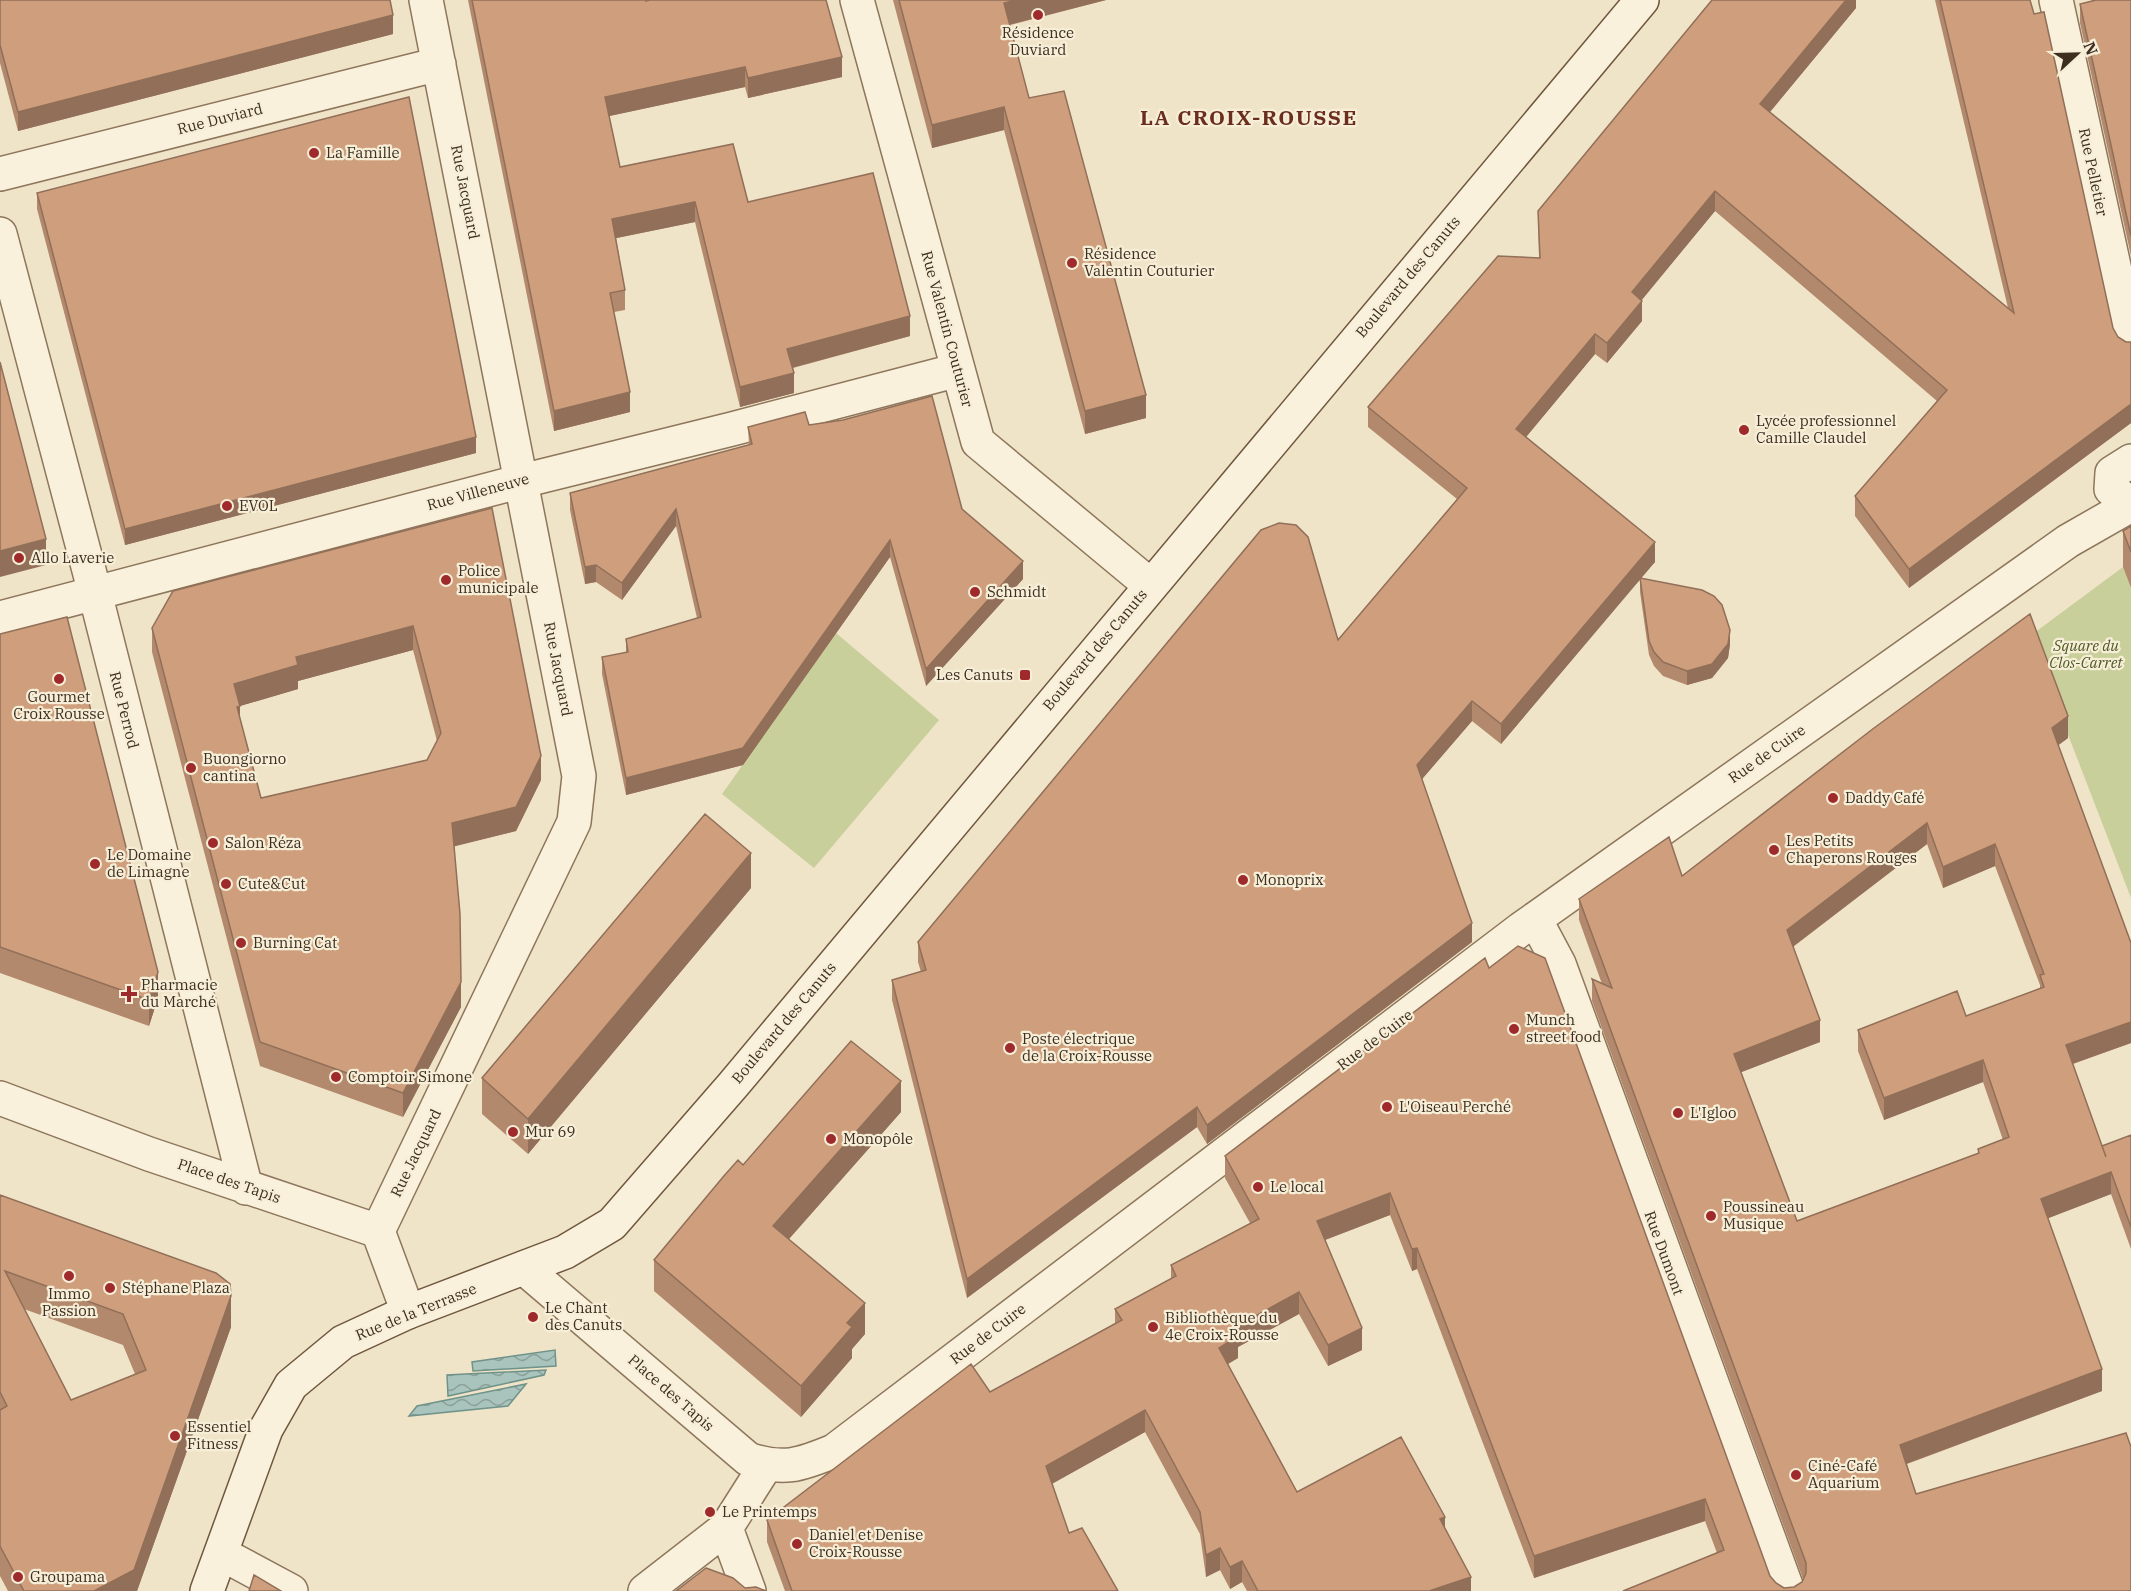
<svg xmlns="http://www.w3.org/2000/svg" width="2131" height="1591" font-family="'IBM Plex Serif',serif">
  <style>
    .park { fill: #c9cf9b }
    .water { fill: url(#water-waves); stroke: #6f938a; stroke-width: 1.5 }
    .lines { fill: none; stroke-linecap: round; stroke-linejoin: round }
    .street-casing { stroke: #8d765c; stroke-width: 36 }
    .secondary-casing { stroke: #6f573f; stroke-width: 36 }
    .street { stroke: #faf1dc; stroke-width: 33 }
    .secondary { stroke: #faf1dc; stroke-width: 33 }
    .wall { fill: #b2896c; fill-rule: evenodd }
    .shaded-wall { fill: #916f58 }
    .building { fill: #cf9f7d; stroke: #916f58; stroke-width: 1.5; fill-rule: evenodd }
    .poi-dot { fill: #9e2a2b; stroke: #f7eed8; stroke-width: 2 }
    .labels { text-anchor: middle; stroke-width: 4.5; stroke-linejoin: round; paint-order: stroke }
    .poi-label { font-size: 15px; fill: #3d2e20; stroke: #f7eed8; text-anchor: start }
    .street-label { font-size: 15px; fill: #3d2e20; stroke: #f7eed8 }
    .park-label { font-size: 15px; font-style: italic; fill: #4d5a26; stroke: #f7eed8 }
    .district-label { font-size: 21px; font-weight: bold; letter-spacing: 1.5px; fill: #6b2e1e; stroke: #f7eed8 }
  </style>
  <defs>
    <pattern id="water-waves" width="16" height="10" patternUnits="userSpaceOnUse" patternTransform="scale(1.5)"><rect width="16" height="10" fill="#a9c4bc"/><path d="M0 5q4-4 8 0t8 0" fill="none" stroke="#8ba098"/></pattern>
  </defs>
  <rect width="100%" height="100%" fill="#f0e4c8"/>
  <path class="park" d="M 2123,567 L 2131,588 L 2131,898 L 2030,636 Z
    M 836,633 L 939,720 L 814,868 L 722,794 Z"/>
  <path class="water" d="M 555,1350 L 556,1366 L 473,1371 L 472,1362 Z
    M 546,1370 L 544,1375 L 448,1396 L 447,1375 Z
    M 526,1384 L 508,1406 L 409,1416 L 417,1406 Z"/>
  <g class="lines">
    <defs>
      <path id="street" d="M 857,0 L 978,442 L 1150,585
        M 2056,0 L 2131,344
        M 0,174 L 439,64
        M 0,234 L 95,593 L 246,1188
        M 2131,461 L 2112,473 L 2111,489 L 2131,504
        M 0,618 L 522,481 L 732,429 L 958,370
        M 1535,919 L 1559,964 L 1788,1591
        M 0,1098 L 149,1154 L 378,1231 L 408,1312
        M 378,1231 L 574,822 L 579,776 L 426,0
        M 524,1268 L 748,1459 C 783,1471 800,1465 834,1451 L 1521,929 L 2068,541 L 2131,505
        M 726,1528 L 749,1591
        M 222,1554 L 291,1591
        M 645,1591 L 726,1528 L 766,1465"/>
      <path id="secondary" d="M 207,1591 L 266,1429 L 291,1385 L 343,1342 L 408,1312 L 565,1252 L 612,1224 L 733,1085 L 1642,0"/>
    </defs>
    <use href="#street" class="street-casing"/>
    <use href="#secondary" class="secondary-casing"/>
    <use href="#street" class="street"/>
    <use href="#secondary" class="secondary"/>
  </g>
  <path class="wall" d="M 0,0 L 393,34 L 18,131 L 0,63 Z
    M 468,0 L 646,0 L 842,77 L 748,98 L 745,87 L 609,116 L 620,167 L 748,202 L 910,336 L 793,368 L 794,393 L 740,407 L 695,222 L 616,238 L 625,290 L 625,310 L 614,312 L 630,412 L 554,431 Z
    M 893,0 L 1106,0 L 1010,25 L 1029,98 L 1146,418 L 1085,434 L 1004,130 L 932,148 Z
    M 1856,0 L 1856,8 L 1770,112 L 2008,308 L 1935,0 L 2030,0 L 2113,328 L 2118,337 L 2126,342 L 2131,342 L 2131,423 L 1909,588 L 1855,516 L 1855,496 L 1937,401 L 1715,211 L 1641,300 L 1642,321 L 1607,363 L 1595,354 L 1526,437 L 1655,562 L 1640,578 L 1730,644 L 1728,658 L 1712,678 L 1687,685 L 1663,676 L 1654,666 L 1649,655 L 1640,592 L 1640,578 L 1501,744 L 1472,721 L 1422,779 L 1472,942 L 1207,1144 L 1197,1127 L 967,1298 L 892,1000 L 892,980 L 921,972 L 918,962 L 918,942 L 1338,640 L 1457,499 L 1368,427 L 1368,407 L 1539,258 L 1538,211 Z
    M 2092,0 L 2131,0 L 2131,256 L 2080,23 L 2080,4 L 2092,1 Z
    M 37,193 L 476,453 L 125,545 L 37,209 Z
    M 809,425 L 962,509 L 1023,579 L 926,686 L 890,557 L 743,765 L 626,795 L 602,674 L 602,657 L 626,653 L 626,639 L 697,618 L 676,526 L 622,600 L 596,582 L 585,584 L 570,510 L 570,493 L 749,445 L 748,427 Z
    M 492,508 L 541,780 L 516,831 L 454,846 L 461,1007 L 403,1117 L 260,1066 L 152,652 L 152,628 ZM 413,650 L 437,741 L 427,760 L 261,798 L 240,718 L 240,706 L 298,689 L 298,681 Z
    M 2131,526 L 2131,588 L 2123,567 L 2123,531 Z
    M 0,634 L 158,998 L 149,1026 L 0,973 Z
    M 2068,738 L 2058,745 L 2131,943 L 2131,1043 L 2073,1064 L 2102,1147 L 2131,1135 L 2131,1249 L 2111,1194 L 2048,1218 L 2102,1391 L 1907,1464 L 1916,1494 L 2131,1591 L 1623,1591 L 1717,1553 L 1705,1521 L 1534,1578 L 1417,1269 L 1412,1271 L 1390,1215 L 1325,1240 L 1362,1350 L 1328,1366 L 1299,1314 L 1238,1347 L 1238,1358 L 1228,1364 L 1297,1492 L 1445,1529 L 1471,1591 L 1247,1591 L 1242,1582 L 1230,1589 L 1220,1570 L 1206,1577 L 1200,1534 L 1145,1432 L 1052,1484 L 1069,1533 L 1118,1591 L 785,1591 L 767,1542 L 767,1520 L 990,1392 L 1115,1323 L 1115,1309 L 1171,1279 L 1171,1265 L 1250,1223 L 1225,1178 L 1225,1156 L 1489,968 L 1770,1576 L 1776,1583 L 1784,1588 L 1794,1587 L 1802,1582 L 1803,1579 L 1592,1001 L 1592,979 L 1602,984 L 1579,920 L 1579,899 L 1682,876 ZM 1927,844 L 1943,888 L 1995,866 L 2040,985 L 2040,988 L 1966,1016 L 1858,1030 L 1858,1051 L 1884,1120 L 1983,1082 L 2003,1140 L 1978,1149 L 1978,1153 L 1797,1221 L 1741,1072 L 1820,1042 L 1793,947 Z
    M 751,888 L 528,1154 L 482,1114 L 482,1078 Z
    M 901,1112 L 789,1239 L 865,1334 L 852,1349 L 852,1358 L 801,1417 L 654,1291 L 654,1260 L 743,1165 Z
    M 0,1195 L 231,1327 L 137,1591 L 8,1591 L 0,1576 ZM 24,1309 L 123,1345 L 135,1374 L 71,1400 Z"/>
  <path class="shaded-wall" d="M 1016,0 L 1106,0 L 1004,26 L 1004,3 Z
    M 1846,0 L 1856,0 L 1856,8 L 1760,124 L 1760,104 Z
    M 393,15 L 393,34 L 18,131 L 18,112 Z
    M 842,57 L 842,77 L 748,98 L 748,78 Z
    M 745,67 L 745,87 L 605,117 L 605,97 Z
    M 1004,107 L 1004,130 L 932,148 L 932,125 Z
    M 1715,191 L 1715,211 L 1632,312 L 1632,292 Z
    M 695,202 L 695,222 L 612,239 L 612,219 Z
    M 1642,301 L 1642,321 L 1607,363 L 1607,343 Z
    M 910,316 L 910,336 L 787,369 L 787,349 Z
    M 1595,334 L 1595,354 L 1516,449 L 1516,429 Z
    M 794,373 L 794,393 L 740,407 L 740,387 Z
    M 630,392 L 630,412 L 554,431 L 554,411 Z
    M 1146,395 L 1146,418 L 1085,434 L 1085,411 Z
    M 2131,404 L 2131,423 L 1909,588 L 1909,569 Z
    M 476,437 L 476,453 L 125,545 L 125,529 Z
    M 676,509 L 676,526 L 622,600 L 622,583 Z
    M 46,539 L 46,565 L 0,577 L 0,551 Z
    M 890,540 L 890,557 L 743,765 L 626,795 L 626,778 Z
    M 1655,542 L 1655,562 L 1501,744 L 1501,724 Z
    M 1023,561 L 1023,579 L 926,686 L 926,669 Z
    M 596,565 L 596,582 L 585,584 L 585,567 Z
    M 413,626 L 413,650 L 298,681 L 298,689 L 240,706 L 240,730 L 234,684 L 296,657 Z
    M 1730,630 L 1730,644 L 1728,658 L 1712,678 L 1687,685 L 1687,671 Z
    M 1472,701 L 1472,721 L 1417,785 L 1417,765 Z
    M 2068,716 L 2068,738 L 2052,750 L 2052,728 Z
    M 541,756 L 541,780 L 516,831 L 452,847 L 452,823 Z
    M 1927,823 L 1927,844 L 1787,951 L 1787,930 Z
    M 1995,844 L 1995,866 L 1943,888 L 1943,867 Z
    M 751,853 L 751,888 L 528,1154 L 528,1119 Z
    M 1472,923 L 1472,942 L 1207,1144 L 1207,1125 Z
    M 158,972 L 158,998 L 149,1026 L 149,1000 Z
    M 461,982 L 461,1007 L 403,1117 L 403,1093 Z
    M 1820,1020 L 1820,1042 L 1734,1075 L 1734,1054 Z
    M 2131,1022 L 2131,1043 L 2066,1066 L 2066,1045 Z
    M 1983,1060 L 1983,1082 L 1884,1120 L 1884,1098 Z
    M 901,1081 L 901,1112 L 773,1257 L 773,1226 Z
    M 1197,1107 L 1197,1127 L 967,1298 L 967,1279 Z
    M 2111,1172 L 2111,1194 L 2041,1221 L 2041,1199 Z
    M 1390,1193 L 1390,1215 L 1317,1243 L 1317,1221 Z
    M 1417,1248 L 1417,1269 L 1412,1271 L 1412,1249 Z
    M 1299,1292 L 1299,1314 L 1238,1347 L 1238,1358 L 1219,1369 L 1219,1348 L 1235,1327 Z
    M 231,1296 L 231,1327 L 137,1591 L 94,1591 Z
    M 865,1303 L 865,1334 L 852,1349 L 852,1358 L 801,1417 L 801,1386 L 847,1323 Z
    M 1362,1328 L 1362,1350 L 1328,1366 L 1328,1345 Z
    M 2102,1369 L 2102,1391 L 1900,1466 L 1900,1445 Z
    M 1145,1410 L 1145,1432 L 1046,1487 L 1046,1466 Z
    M 1705,1499 L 1705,1521 L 1534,1578 L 1534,1556 Z
    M 1445,1517 L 1445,1539 L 1440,1519 Z
    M 1220,1548 L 1220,1570 L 1206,1577 L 1206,1555 Z
    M 1242,1561 L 1242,1582 L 1230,1589 L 1230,1567 Z
    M 1471,1577 L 1471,1591 L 1429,1591 Z"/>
  <path class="building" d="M 0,0 L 390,0 L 393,15 L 18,112 L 0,45 Z
    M 472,0 L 646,0 L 646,1 L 650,0 L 826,0 L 842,57 L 748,78 L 745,67 L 605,97 L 620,167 L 733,144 L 748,202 L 873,173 L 910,316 L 787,349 L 794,373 L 740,387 L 695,202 L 612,219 L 625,290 L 610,293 L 630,392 L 554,411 Z
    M 899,0 L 1016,0 L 1004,3 L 1029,98 L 1064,91 L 1146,395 L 1085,411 L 1004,107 L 932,125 Z
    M 1712,0 L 1846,0 L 1760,104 L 2014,313 L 1940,0 L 2030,0 L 2034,14 L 2044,12 L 2113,328 L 2118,337 L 2126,342 L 2131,342 L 2131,404 L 1909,569 L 1855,496 L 1947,390 L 1715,191 L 1632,292 L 1642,301 L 1607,343 L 1595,334 L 1516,429 L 1655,542 L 1501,724 L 1472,701 L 1417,765 L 1472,923 L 1207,1125 L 1197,1107 L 967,1279 L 892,980 L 926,970 L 918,942 L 1261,530 L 1279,523 L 1296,525 L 1308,537 L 1338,640 L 1467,488 L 1368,407 L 1498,256 L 1540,258 L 1538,211 Z
    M 2096,0 L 2131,0 L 2131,236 L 2080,4 Z
    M 409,97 L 476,437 L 125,529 L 37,193 Z
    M 0,362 L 46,539 L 0,551 Z
    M 932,396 L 962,509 L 1023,561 L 926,669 L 890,540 L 743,748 L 626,778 L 602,657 L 628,652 L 626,639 L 701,617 L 676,509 L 622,583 L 596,565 L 585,567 L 570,493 L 752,444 L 748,427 L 805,412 L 809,425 L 843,420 Z
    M 492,508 L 541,756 L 516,807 L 452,823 L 460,914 L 461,982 L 403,1093 L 260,1042 L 152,628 L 173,591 ZM 413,626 L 441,733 L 427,760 L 261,798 L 237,707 L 240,706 L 234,684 L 298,665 L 296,657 Z
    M 2131,526 L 2131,552 L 2123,531 Z
    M 1640,578 L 1702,590 L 1714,596 L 1722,605 L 1730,630 L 1728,644 L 1712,664 L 1687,671 L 1663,662 L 1654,652 L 1649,641 Z
    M 2030,614 L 2068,716 L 2052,728 L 2131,943 L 2131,1022 L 2066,1045 L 2106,1157 L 2102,1146 L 2131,1135 L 2131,1227 L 2111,1172 L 2041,1199 L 2102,1369 L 1900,1445 L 1916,1494 L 2126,1433 L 2131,1447 L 2131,1591 L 1623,1591 L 1724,1550 L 1705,1499 L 1534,1556 L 1417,1248 L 1412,1249 L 1390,1193 L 1317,1221 L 1362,1328 L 1328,1345 L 1299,1292 L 1235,1327 L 1238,1336 L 1219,1348 L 1297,1492 L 1401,1437 L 1445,1517 L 1440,1519 L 1471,1577 L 1429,1591 L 1258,1591 L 1242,1561 L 1230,1567 L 1220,1548 L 1206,1555 L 1200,1512 L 1145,1410 L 1046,1466 L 1069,1533 L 1082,1528 L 1118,1591 L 792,1591 L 767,1520 L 971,1364 L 990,1392 L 1122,1320 L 1115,1309 L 1176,1276 L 1171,1265 L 1259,1219 L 1225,1156 L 1485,958 L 1489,968 L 1518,946 L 1545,958 L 1770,1576 L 1776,1583 L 1784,1588 L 1794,1587 L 1802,1582 L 1806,1573 L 1806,1563 L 1592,979 L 1612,988 L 1579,899 L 1669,837 L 1682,876 L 1874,728 ZM 1927,823 L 1943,867 L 1995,844 L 2044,974 L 2040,975 L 2044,987 L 1966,1016 L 1957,991 L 1858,1030 L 1884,1098 L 1983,1060 L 2009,1137 L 1978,1149 L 1979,1153 L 1797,1221 L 1734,1054 L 1820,1020 L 1787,930 Z
    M 67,617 L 158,972 L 149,1000 L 0,947 L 0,634 Z
    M 705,814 L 751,853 L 528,1119 L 482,1078 Z
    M 851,1041 L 901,1081 L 773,1226 L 865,1303 L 847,1323 L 852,1327 L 801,1386 L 654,1260 L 723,1177 L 738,1160 L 743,1165 Z
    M 0,1195 L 216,1273 L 230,1284 L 231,1296 L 134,1570 L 94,1591 L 24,1591 L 0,1546 L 0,1410 L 7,1406 L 0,1392 ZM 5,1271 L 123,1314 L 146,1370 L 71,1400 Z
    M 706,1568 L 733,1578 L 745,1588 L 756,1587 L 766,1591 L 676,1591 Z
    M 254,1575 L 281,1591 L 249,1591 Z"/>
  <g class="poi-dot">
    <circle cx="1038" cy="15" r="6"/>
    <circle cx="314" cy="153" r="6"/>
    <circle cx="1072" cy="263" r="6"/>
    <circle cx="1744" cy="430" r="6"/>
    <circle cx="227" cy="506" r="6"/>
    <circle cx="19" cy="558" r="6"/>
    <circle cx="446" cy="580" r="6"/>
    <circle cx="975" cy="592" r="6"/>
    <rect x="1019" y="669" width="12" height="12" rx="3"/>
    <circle cx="59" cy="679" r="6"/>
    <circle cx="191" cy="768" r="6"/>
    <circle cx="1833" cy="798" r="6"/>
    <circle cx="213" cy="843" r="6"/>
    <circle cx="1774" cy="850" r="6"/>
    <circle cx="95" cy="864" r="6"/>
    <circle cx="1243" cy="880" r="6"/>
    <circle cx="226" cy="884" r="6"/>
    <circle cx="241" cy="943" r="6"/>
    <path d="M126 985h6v6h6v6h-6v6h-6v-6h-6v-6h6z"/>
    <circle cx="1514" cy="1029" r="6"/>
    <circle cx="1010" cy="1048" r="6"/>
    <circle cx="336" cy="1077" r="6"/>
    <circle cx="1387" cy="1107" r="6"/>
    <circle cx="1678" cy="1113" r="6"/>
    <circle cx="513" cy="1132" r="6"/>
    <circle cx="831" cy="1139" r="6"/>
    <circle cx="1258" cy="1187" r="6"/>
    <circle cx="1711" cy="1216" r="6"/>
    <circle cx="69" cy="1276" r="6"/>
    <circle cx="110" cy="1288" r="6"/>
    <circle cx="533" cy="1317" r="6"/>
    <circle cx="1153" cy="1327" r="6"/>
    <circle cx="175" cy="1436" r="6"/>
    <circle cx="1796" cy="1475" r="6"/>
    <circle cx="710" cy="1512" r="6"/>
    <circle cx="797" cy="1544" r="6"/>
    <circle cx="18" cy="1577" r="6"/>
  </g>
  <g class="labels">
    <g class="poi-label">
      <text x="1038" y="38" text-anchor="middle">Résidence<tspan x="1038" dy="17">Duviard</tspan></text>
      <text x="326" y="158">La Famille</text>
      <text x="1084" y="259">Résidence<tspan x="1084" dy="17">Valentin Couturier</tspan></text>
      <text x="1756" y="426">Lycée professionnel<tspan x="1756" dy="17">Camille Claudel</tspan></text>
      <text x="239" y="511">EVOL</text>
      <text x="31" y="563">Allo Laverie</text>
      <text x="458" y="576">Police<tspan x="458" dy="17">municipale</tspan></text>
      <text x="987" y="597">Schmidt</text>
      <text x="1013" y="680" text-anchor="end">Les Canuts</text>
      <text x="59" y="702" text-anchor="middle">Gourmet<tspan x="59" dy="17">Croix Rousse</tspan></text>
      <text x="203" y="764">Buongiorno<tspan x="203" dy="17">cantina</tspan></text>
      <text x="1845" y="803">Daddy Café</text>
      <text x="1786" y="846">Les Petits<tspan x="1786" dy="17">Chaperons Rouges</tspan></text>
      <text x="225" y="848">Salon Réza</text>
      <text x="107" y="860">Le Domaine<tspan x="107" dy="17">de Limagne</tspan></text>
      <text x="1255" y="885">Monoprix</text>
      <text x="238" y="889">Cute&amp;Cut</text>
      <text x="253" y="948">Burning Cat</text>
      <text x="141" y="990">Pharmacie<tspan x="141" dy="17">du Marché</tspan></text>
      <text x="1526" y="1025">Munch<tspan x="1526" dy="17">street food</tspan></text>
      <text x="1022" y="1044">Poste électrique<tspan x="1022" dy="17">de la Croix-Rousse</tspan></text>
      <text x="348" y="1082">Comptoir Simone</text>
      <text x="1399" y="1112">L'Oiseau Perché</text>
      <text x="1690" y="1118">L'Igloo</text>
      <text x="525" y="1137">Mur 69</text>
      <text x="843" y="1144">Monopôle</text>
      <text x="1270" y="1192">Le local</text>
      <text x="1723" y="1212">Poussineau<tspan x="1723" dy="17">Musique</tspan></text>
      <text x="122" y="1293">Stéphane Plaza</text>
      <text x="69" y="1299" text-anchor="middle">Immo<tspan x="69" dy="17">Passion</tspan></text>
      <text x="545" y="1313">Le Chant<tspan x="545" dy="17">des Canuts</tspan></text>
      <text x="1165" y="1323">Bibliothèque du<tspan x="1165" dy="17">4e Croix-Rousse</tspan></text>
      <text x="187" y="1432">Essentiel<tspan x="187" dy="17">Fitness</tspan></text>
      <text x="1808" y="1471">Ciné-Café<tspan x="1808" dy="17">Aquarium</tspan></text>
      <text x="722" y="1517">Le Printemps</text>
      <text x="809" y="1540">Daniel et Denise<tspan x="809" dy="17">Croix-Rousse</tspan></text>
      <text x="30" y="1582">Groupama</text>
    </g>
    <g class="street-label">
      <text transform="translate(220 119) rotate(-14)" y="5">Rue Duviard</text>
      <text transform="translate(2093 172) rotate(78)" y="5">Rue Pelletier</text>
      <text transform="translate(465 192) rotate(79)" y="5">Rue Jacquard</text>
      <text transform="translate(1408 277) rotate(-50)" y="5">Boulevard des Canuts</text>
      <text transform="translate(947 329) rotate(75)" y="5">Rue Valentin Couturier</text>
      <text transform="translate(478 492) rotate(-15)" y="5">Rue Villeneuve</text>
      <text transform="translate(1095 650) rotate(-50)" y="5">Boulevard des Canuts</text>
      <text transform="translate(558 669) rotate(79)" y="5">Rue Jacquard</text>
      <text transform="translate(124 710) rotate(76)" y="5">Rue Perrod</text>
      <text transform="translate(1767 754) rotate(-35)" y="5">Rue de Cuire</text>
      <text transform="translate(784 1023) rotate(-50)" y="5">Boulevard des Canuts</text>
      <text transform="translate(1375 1040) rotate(-37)" y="5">Rue de Cuire</text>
      <text transform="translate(416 1153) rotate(-64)" y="5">Rue Jacquard</text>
      <text transform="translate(229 1181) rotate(19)" y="5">Place des Tapis</text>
      <text transform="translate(1664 1253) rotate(70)" y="5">Rue Dumont</text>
      <text transform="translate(416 1312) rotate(-22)" y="5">Rue de la Terrasse</text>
      <text transform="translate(988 1334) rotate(-37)" y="5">Rue de Cuire</text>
      <text transform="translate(671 1393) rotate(41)" y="5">Place des Tapis</text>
    </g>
    <g class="park-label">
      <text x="2086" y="651">Square du<tspan x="2086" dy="17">Clos-Carret</tspan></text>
    </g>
    <g class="district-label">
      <text x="1249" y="125">LA CROIX-ROUSSE</text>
    </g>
  </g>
  <g transform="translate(2077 54) rotate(68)" stroke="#f7eed8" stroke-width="4.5" paint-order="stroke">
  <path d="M0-4.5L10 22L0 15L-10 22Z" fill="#3d2e20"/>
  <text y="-9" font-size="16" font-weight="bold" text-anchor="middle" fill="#3d2e20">N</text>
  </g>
</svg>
